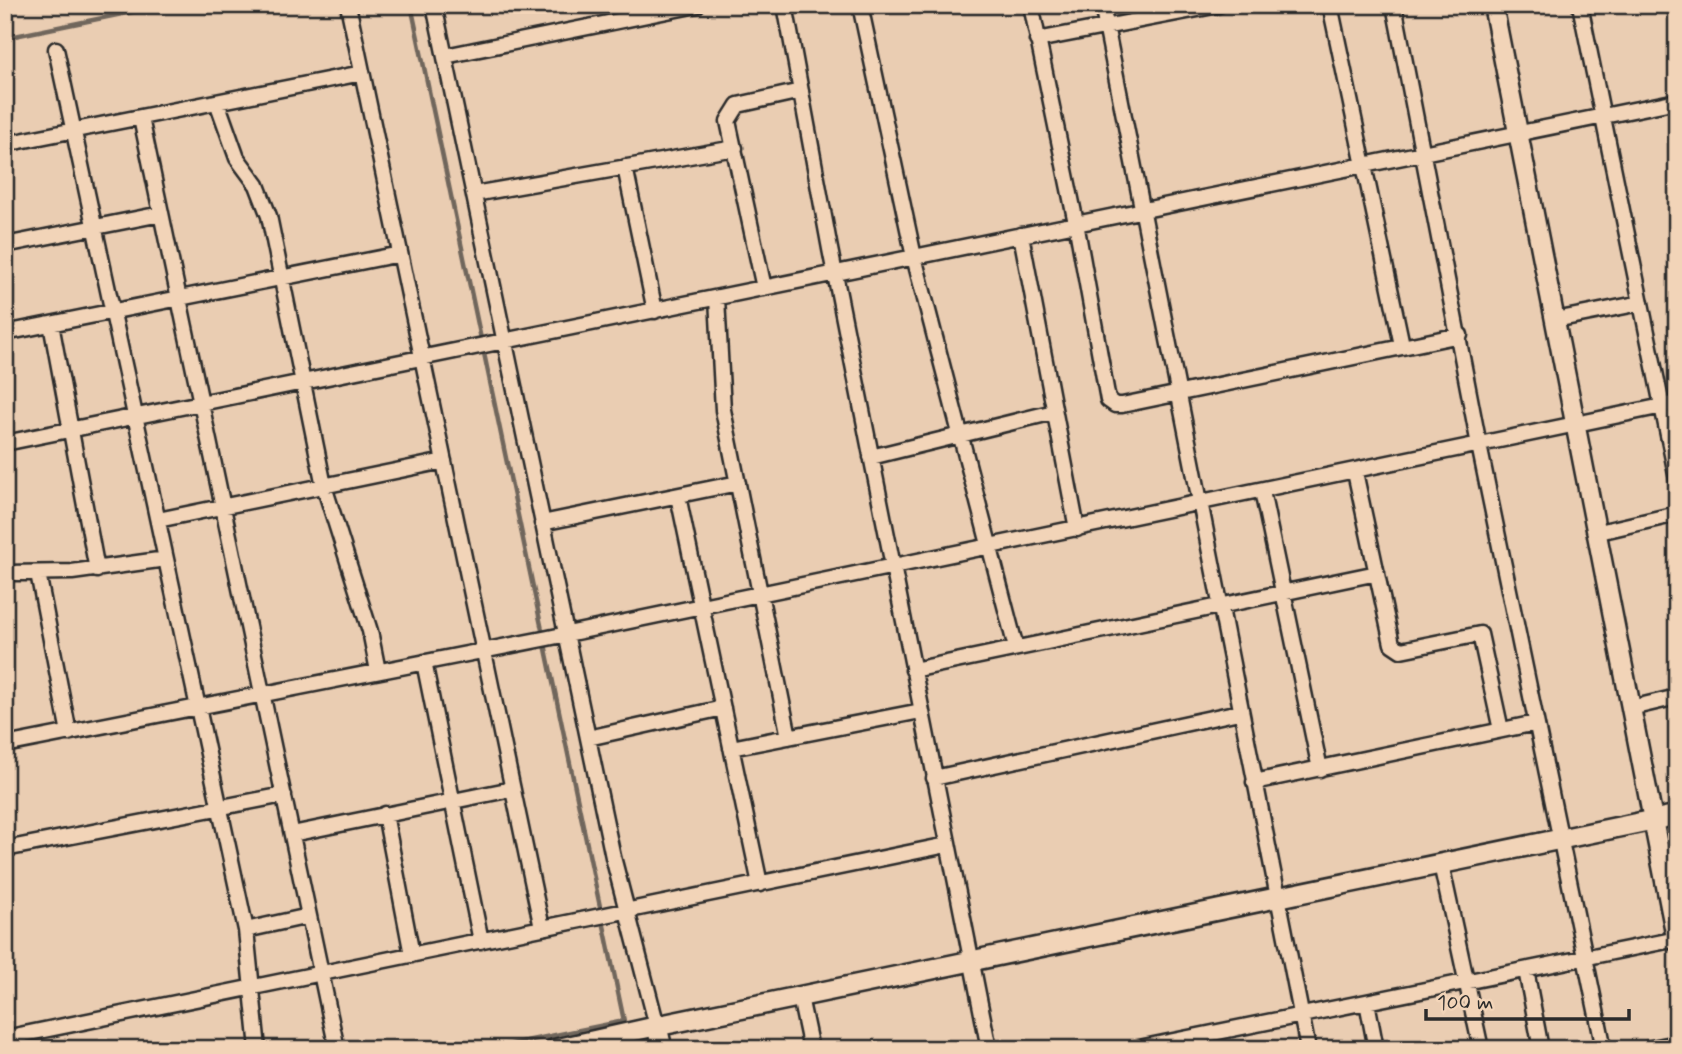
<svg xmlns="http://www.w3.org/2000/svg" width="1682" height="1054" font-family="Mynerve,sans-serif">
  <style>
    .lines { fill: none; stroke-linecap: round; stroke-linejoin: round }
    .stream { stroke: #70665c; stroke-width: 4.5 }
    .minor-casing { stroke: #2b2b2b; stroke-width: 19 }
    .tertiary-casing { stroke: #2b2b2b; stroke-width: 23 }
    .secondary-casing { stroke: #2b2b2b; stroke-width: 24 }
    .minor { stroke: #f2d4b8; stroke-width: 14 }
    .tertiary { stroke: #f2d4b8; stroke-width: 18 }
    .secondary { stroke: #f2d4b8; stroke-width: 19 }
  </style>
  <rect width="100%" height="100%" fill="#eacdb2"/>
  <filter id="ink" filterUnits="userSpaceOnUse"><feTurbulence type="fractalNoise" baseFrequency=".0143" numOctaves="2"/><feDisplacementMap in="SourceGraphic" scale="14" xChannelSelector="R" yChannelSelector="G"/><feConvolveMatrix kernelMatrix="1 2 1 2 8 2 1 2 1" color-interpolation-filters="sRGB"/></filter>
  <g filter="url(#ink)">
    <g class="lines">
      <path class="stream" d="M 411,5 L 624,1021 L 487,1049
        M 5,38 L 166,5"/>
      <defs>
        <path id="minor" d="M 348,5 L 542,928
          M 434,5 L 613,857 L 657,1026
          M 785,5 L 830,249 L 989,1049
          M 860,5 L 914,257 L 1016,648
          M 1031,5 L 1076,223 L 1108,400 L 1115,405 L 1122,405 L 1460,335
          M 1102,5 L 1308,1049
          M 1330,5 L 1402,345
          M 1394,5 L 1479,445 L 1604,1049
          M 1580,5 L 1677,479
          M 1037,40 L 1219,5
          M 56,49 L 246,930 L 258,1049
          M 445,56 L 697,5
          M 217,102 L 237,158 L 257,185 L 269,216 L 324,486 L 370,631 L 378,671
          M 141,118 L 337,1049
          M 5,144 L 362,73
          M 625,167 L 655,311
          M 474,194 L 735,148
          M 1021,235 L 1077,529
          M 5,245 L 161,214
          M 764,288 L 728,121 L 738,105 L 801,91
          M 717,298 L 723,410 L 789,737
          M 1555,320 L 1641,303
          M 51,324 L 97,570
          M 5,333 L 400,254
          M 5,443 L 1677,101
          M 871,457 L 1054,412
          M 1355,472 L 1392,644 L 1401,650 L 1480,634 L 1501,730
          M 1262,491 L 1320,769
          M 678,496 L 760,884
          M 158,520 L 444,461
          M 542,523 L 738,483
          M 1599,532 L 1677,514
          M 5,573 L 72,572 L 166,559
          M 38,573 L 69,733
          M 424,662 L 481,941
          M 913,670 L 1377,573
          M 1631,708 L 1677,697
          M 588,738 L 723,708
          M 5,745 L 548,638 L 1677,403
          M 731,748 L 921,711
          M 934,778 L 1239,712
          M 1254,782 L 1536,723
          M 385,814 L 412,955
          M 292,834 L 512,789
          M 5,849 L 284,795
          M 1441,864 L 1481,1049
          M 246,930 L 309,916
          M 1526,970 L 1541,1049
          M 800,997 L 811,1049
          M 1367,1002 L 1376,1049
          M 5,1038 L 947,845
          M 1134,1049 L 1677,939
          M 1647,1049 L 1677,1043"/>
        <path id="tertiary" d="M 1493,5 L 1677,942
          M 554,1049 L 657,1026"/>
        <path id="secondary" d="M 662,1049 L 657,1026 L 1677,815"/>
      </defs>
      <use href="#minor" class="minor-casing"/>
      <use href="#tertiary" class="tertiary-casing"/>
      <use href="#secondary" class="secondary-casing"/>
      <use href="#minor" class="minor"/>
      <use href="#tertiary" class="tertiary"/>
      <use href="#secondary" class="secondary"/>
    </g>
  </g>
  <rect width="1682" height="1054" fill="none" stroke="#f2d4b8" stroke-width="28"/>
  <rect x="14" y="14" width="1654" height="1026" fill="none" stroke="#2b2b2b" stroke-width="2.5" filter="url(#ink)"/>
  <path d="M1426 1009v10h203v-10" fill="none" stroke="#2b2b2b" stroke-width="3.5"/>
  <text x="1437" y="1009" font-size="21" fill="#2b2b2b" stroke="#f2d4b8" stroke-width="5" paint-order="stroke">100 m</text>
</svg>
